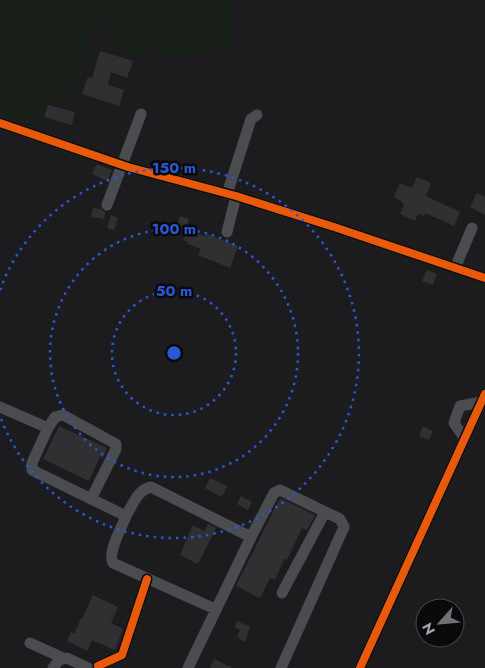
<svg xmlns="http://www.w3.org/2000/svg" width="485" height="668" font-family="Jost,sans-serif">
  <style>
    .built { fill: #1c1c1e; fill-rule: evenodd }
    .green { fill: #19201a }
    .building { fill: #303032 }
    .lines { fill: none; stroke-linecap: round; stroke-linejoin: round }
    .minor { stroke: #4a4c4f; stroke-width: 11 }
    .cycleway-casing { stroke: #0a0a0b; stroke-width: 11 }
    .cycleway { stroke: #e8590c; stroke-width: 8 }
    .ring { fill: none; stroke: #2a57d4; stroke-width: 2.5; stroke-dasharray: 2.5 5 }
    .centre { fill: #2a57d4; stroke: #0a0a0b; stroke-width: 2.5 }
    .ring-label { font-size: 15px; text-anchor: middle; font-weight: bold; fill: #2a57d4; stroke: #0a0a0b; stroke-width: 5; stroke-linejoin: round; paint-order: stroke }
  </style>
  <rect width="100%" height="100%" fill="#0f0f10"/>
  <path class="built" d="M 0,0 L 485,0 L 485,668 L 0,668 ZM 425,608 L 455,608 L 455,638 L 425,638 Z"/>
  <path class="green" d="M 0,0 L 232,0 L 233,47 L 178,57 L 156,51 L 137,55 L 125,54 L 118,42 L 97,18 L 87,36 L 84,49 L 92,55 L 74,92 L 60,101 L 45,104 L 39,126 L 20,122 L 0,113 Z"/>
  <path class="building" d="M 100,51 L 133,61 L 127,78 L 111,72 L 108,85 L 124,90 L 119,106 L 82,94 L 88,77 L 92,78 Z
    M 48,105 L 75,112 L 72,125 L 44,117 Z
    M 97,164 L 112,170 L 107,181 L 92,174 Z
    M 417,177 L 431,183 L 426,196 L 460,212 L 454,226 L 425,213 L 424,216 L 418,214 L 415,221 L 400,214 L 404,206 L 401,201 L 394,197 L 400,183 L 412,188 Z
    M 477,193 L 485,197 L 485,215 L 470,207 Z
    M 93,208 L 101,209 L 105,212 L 104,219 L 91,217 Z
    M 111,215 L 118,218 L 114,230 L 107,228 Z
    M 180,216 L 189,219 L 186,229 L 177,225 Z
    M 186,230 L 205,236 L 207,234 L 238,246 L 230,268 L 198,255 L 201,249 L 188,244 L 188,242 L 183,240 Z
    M 427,270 L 437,274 L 433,285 L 422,281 Z
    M 59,426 L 107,448 L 103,458 L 100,456 L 89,481 L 43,459 Z
    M 423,426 L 433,431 L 429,440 L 419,436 Z
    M 210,478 L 227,486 L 222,497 L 205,488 Z
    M 241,496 L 252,502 L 248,510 L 237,504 Z
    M 280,498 L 315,515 L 307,530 L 302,528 L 287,560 L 284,559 L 275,580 L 270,578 L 260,598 L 236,586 Z
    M 208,524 L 216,528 L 198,564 L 180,555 L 193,525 L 204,531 Z
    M 93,595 L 118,607 L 111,623 L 123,629 L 115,650 L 92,640 L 87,651 L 67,641 L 71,632 L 74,634 L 81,618 L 82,619 Z
    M 237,621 L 250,627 L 245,642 L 237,637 L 240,630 L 235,627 Z
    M 214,659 L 233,668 L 210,668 Z"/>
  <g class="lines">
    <path class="minor" d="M 0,123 L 128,167 L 236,196 L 334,227 L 485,278
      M 227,194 L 251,119 L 257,115
      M 107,205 L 141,114
      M 227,232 L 236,196
      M 455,268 L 472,228
      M 0,407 L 48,428 L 32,463 L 32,470 L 126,516 C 122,527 107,553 113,563 L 215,609
      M 48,428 L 55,417 L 63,415 L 116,444 L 116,449 L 91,499
      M 465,439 L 454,423 L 460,406 L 481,402
      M 126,516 C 133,505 137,490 151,487 L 251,537
      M 282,593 L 325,512
      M 30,643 L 63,658
      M 98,666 L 122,655 L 147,579
      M 53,668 L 59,660 L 67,658 L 88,668
      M 188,668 L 251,537 L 274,493 L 280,490 L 340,519 L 344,527 L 281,668
      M 360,668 L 485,394"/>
    <defs>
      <path id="cycleway" d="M 0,123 L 128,167 L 236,196 L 334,227 L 485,278
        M 98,666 L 122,655 L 147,579
        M 360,668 L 485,394"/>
    </defs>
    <use href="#cycleway" class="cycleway-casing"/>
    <use href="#cycleway" class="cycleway"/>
  </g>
  <g class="ring">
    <circle cx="174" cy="353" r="62"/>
    <circle cx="174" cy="353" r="124"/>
    <path d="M0 290A185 185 0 1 1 0 416"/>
  </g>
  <circle cx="174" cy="353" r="8" class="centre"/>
  <g class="ring-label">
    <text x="174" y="173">150 m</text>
    <text x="174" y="234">100 m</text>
    <text x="174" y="296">50 m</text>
  </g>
  <g transform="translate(440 623) rotate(243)"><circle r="24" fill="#0a0a0b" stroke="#46494e"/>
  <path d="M0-4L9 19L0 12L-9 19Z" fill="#6d7279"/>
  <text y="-8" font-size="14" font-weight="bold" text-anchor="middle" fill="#9fa7b2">N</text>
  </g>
</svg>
